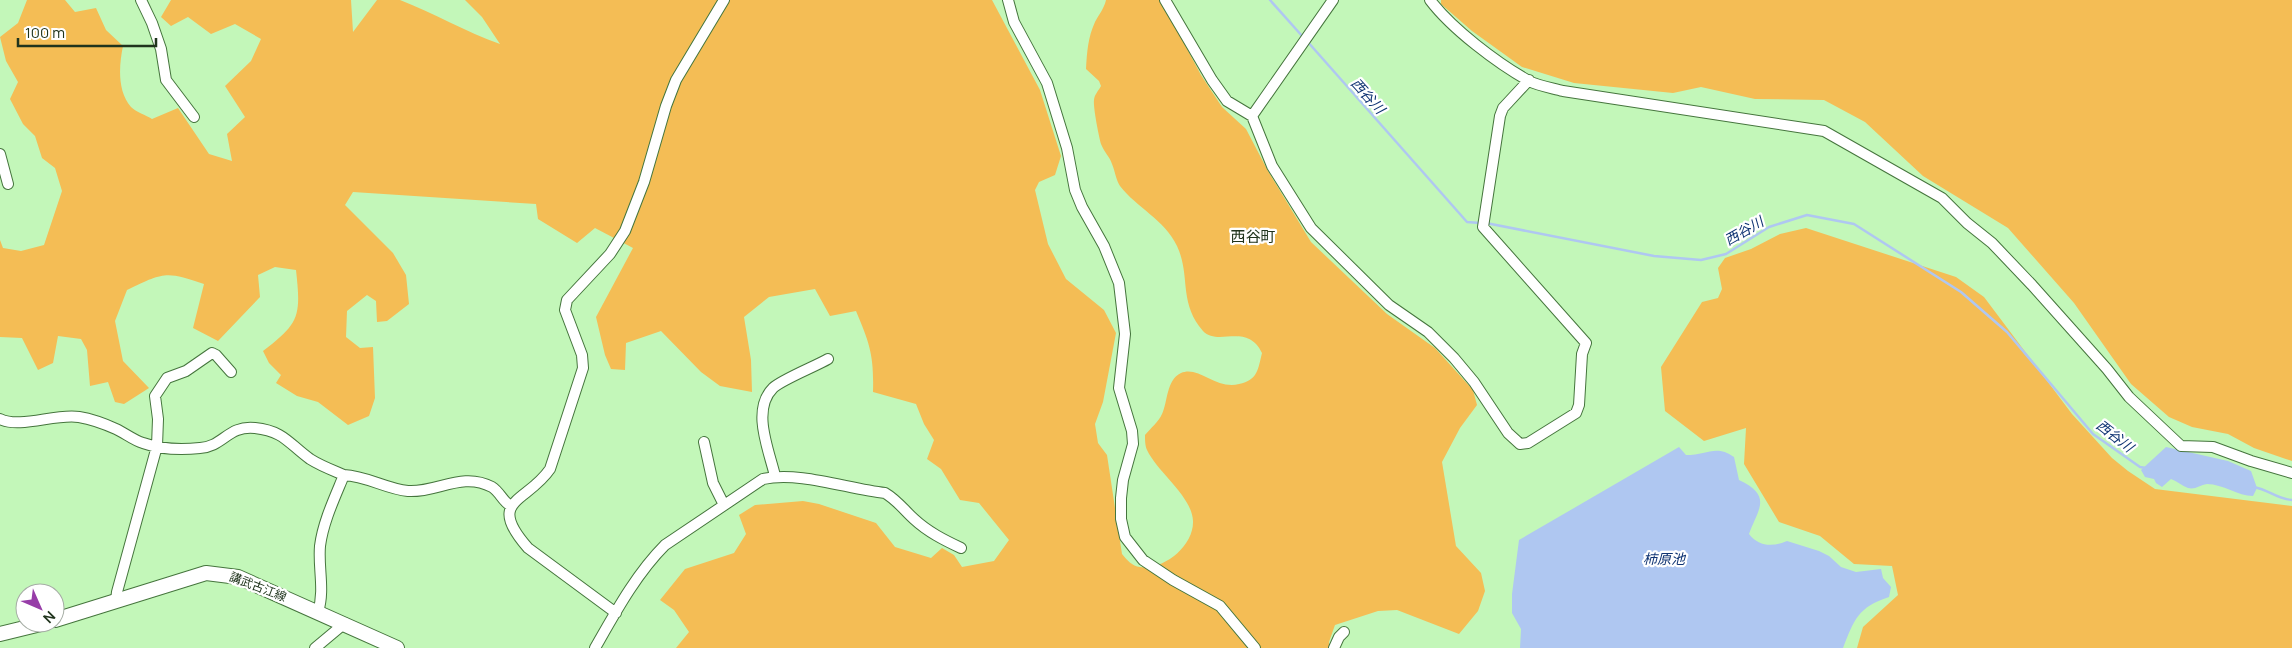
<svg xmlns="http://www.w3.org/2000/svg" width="2292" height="648" font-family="Manrope,'Noto Sans JP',sans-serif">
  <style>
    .green { fill: #f4bd55 }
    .water { fill: #afc7f1 }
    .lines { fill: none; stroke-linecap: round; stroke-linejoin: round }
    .stream { stroke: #afc7f1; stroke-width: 2.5 }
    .minor-casing { stroke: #45753d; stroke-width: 12 }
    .major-casing { stroke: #45753d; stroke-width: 16 }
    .minor { stroke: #fff; stroke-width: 10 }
    .major { stroke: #fff; stroke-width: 14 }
    .labels { text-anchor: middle; stroke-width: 4.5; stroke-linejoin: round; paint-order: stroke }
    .street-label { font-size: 12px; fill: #20341d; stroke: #fff }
    .water-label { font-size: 14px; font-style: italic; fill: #103473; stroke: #fff }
    .quarter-label { font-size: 15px; fill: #20341d; stroke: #fff }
  </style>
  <rect width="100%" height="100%" fill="#c3f7b9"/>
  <path class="green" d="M 27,0 L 65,0 L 75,12 L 96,8 L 106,30 L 123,46 C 119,65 117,91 131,107 C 136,112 146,115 152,119 L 178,108 L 209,154 L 232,161 L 227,134 L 245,117 L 225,86 L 251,61 L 261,39 L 235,24 L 211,34 L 188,17 L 171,26 L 161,17 L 171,0 L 351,0 L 353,32 L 377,0 C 384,0 394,0 400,0 C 434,13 466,32 500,44 L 482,17 L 465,0 L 992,0 L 1040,90 L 1061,156 L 1055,175 L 1039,182 L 1035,190 L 1048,244 L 1066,279 L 1104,310 L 1116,333 L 1103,402 L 1095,424 L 1098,443 L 1107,455 L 1122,554 C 1127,560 1132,566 1140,567 C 1165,570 1194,545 1193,521 C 1192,496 1158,473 1147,450 C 1145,446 1145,439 1145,435 C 1150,429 1159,421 1162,414 C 1168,402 1166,380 1181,373 C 1198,365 1216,390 1239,384 C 1258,380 1258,369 1262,353 C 1247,322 1218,347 1203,331 C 1178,302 1191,276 1177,246 C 1164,219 1137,208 1120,186 C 1116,180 1115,171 1112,164 C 1110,157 1104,152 1101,144 C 1099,137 1093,107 1094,100 C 1094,95 1099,90 1101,86 L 1099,81 L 1086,69 C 1087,52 1088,37 1095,22 C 1099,14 1104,9 1106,0 L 1161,0 L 1201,75 L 1222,107 L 1246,129 L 1268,171 L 1311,242 L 1387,314 L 1435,348 L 1473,390 L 1477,405 L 1460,428 L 1442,462 L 1456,546 L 1481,573 L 1485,591 L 1478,611 L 1459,634 L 1397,610 L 1378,611 L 1335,625 L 1329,642 L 1329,648 L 676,648 L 689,632 L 674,610 L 660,600 L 685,569 L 734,553 L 746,534 L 739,515 L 755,505 L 803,501 L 819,504 L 876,523 L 895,547 L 931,558 L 942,548 L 954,555 L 962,567 L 994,561 L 1009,540 L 979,503 L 960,500 L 941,469 L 927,459 L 934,440 L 924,424 L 916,404 L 873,392 C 874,356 870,344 856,311 L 830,316 L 815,289 L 769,297 L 744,317 L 751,360 L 752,392 L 720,386 L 701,372 L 661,331 L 626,343 L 625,370 L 611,369 L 605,355 L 596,317 L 633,248 L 595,228 L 577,243 L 538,219 L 536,204 L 353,192 L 345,205 L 393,253 L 406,275 L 409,304 L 387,321 L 377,322 L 376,301 L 367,295 L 347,311 L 346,337 L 360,348 L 373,347 L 375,398 L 369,416 L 348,425 L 318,402 L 297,396 L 276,383 L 281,375 L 269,363 L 263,351 C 300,323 301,316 296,270 L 275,267 L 258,275 L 260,297 L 218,341 L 193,328 L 204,284 C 166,271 164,272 127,290 L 115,321 L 123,361 L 149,388 L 124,404 L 115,402 L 108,382 L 90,386 L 87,350 L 81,339 L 58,336 L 53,363 L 38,370 L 22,338 L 0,337 L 0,240 L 3,248 L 21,251 L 44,245 L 62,191 L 55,168 L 42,158 L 35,136 L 23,124 L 10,99 L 18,82 L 6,61 L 0,37 L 18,23 Z
    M 1441,0 L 2292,0 L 2292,461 L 2254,448 L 2228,434 L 2192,427 L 2169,417 L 2131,384 L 2074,303 L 2008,228 L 1923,176 L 1865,122 L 1824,100 L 1755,99 L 1701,87 L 1673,93 L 1574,83 L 1522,67 L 1472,31 L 1441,4 Z
    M 1806,228 L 1956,277 L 1984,297 L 2072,414 L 2112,458 L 2128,471 L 2155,489 L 2292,506 L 2292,648 L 1857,648 L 1863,627 L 1898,595 L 1892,566 L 1854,564 L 1820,536 L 1779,522 L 1744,464 L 1746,428 L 1704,441 L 1665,411 L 1661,367 L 1702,302 L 1718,298 L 1722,289 L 1718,268 L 1725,258 L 1751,249 L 1780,234 Z"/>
  <path class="water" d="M 1679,447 L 1686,455 C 1707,455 1716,444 1734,457 L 1739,480 C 1773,496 1758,509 1749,534 C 1759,547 1773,547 1787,541 L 1819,551 L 1829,556 L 1841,567 L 1856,572 L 1881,569 L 1883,578 L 1891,587 L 1889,597 C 1858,607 1854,620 1843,648 L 1520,648 L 1521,629 L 1512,613 L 1512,594 L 1519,540 Z
    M 2166,447 L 2228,461 L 2251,471 L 2257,488 L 2253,496 C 2238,496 2223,484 2207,484 C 2200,485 2195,490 2188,488 C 2182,486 2177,481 2171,479 L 2162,487 L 2156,483 L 2154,479 L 2145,477 L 2141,470 Z"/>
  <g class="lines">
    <path class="stream" d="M 1270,0 L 1303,37
      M 1307,41 L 1467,222 L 1480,223
      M 1486,223 L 1654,256 L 1701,260 L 1726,254 L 1769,227 L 1807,215 L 1854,224 L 1961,292 L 2007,332 L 2093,434 L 2140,467 L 2146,468
      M 2254,487 C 2269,490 2277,499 2292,500"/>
    <defs>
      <path id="minor" d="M 141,0 L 152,23 L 161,49 L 166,80 L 194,117
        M 1008,0 L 1014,22 L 1047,83 L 1067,148 L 1075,190 L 1082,207 L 1104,246 L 1119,283 L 1125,334 L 1119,388 L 1132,431 L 1133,444 L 1123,480 L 1121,498 L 1121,519 L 1125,537 L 1143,560 L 1173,580 L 1220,606 L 1255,648
        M 1165,0 L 1212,80 L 1227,101 L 1252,116 L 1272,166 L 1311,228 L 1389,305 L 1428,332 L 1454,358 L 1474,382 L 1508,433 L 1520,444 L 1528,443 L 1576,413 L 1579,405 L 1582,354 L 1586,343 L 1483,227 L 1500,116 L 1503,108 L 1529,80
        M 1430,0 C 1452,29 1497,63 1529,81 C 1539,86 1552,88 1563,91 L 1824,131 L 1942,198 L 1967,223 L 1992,243 L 2032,285 L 2107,369 L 2129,397 L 2181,446 L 2213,447 L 2251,461 L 2292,473
        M 1252,116 L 1333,0
        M 0,154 L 8,184
        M 0,419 C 20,429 56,413 79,417 C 91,419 105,424 116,429 C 125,433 133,440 143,443 C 160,449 182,450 200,448 C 223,447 228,425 255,428 C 284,431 289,444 310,459 C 321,466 332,470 344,475 C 335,497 323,522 320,546 C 318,568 325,590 318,612
        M 704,442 L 713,483 L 724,505
        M 344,475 C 367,476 386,489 408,491 C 437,493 462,471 492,487 C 500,492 503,502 511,506
        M 775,476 C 769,450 751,410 773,388 C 781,380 816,366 828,359
        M 116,601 L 117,592 L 157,446 L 158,419 L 155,396 L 167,378 L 186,371 L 212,353 L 216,355 L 231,372
        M 616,613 L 528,548 C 485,499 527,503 550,469 L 583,368 L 582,355 L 565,310 L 567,300 L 610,254 L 625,231 L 644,182 L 666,106 L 676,80 L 724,0
        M 315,648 L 345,623
        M 595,648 C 615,613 636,574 665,545 L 763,479 C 799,471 848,489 885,493 C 897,500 904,510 914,519 C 928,532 944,540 961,548
        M 1334,648 L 1339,637 L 1344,632"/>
      <path id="major" d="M 55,620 L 206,573 L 238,577 L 397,648
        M 0,634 L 45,623"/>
    </defs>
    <use href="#minor" class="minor-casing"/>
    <use href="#major" class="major-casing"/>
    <use href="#minor" class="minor"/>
    <use href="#major" class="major"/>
  </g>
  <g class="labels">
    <g class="street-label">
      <text transform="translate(258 587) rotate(21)" y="4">講武古江線</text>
    </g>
    <g class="water-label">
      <text transform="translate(1368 96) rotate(48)" y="5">西谷川</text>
      <text transform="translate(1744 231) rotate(-30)" y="5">西谷川</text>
      <text transform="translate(2115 436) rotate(38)" y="5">西谷川</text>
      <text x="1664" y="564">柿原池</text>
    </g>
    <g class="quarter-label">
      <text x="1253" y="242">西谷町</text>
    </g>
  </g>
  <g transform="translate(40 608) rotate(135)"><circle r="24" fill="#ffffff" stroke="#a6aea5"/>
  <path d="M0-4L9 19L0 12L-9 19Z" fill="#973da8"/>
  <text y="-8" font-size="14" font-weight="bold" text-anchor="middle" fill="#20341d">N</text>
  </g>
  <path d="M18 38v8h138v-8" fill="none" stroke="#20341d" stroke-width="2.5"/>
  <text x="25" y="38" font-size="15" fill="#20341d" stroke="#ffffff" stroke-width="4" paint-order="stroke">100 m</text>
</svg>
